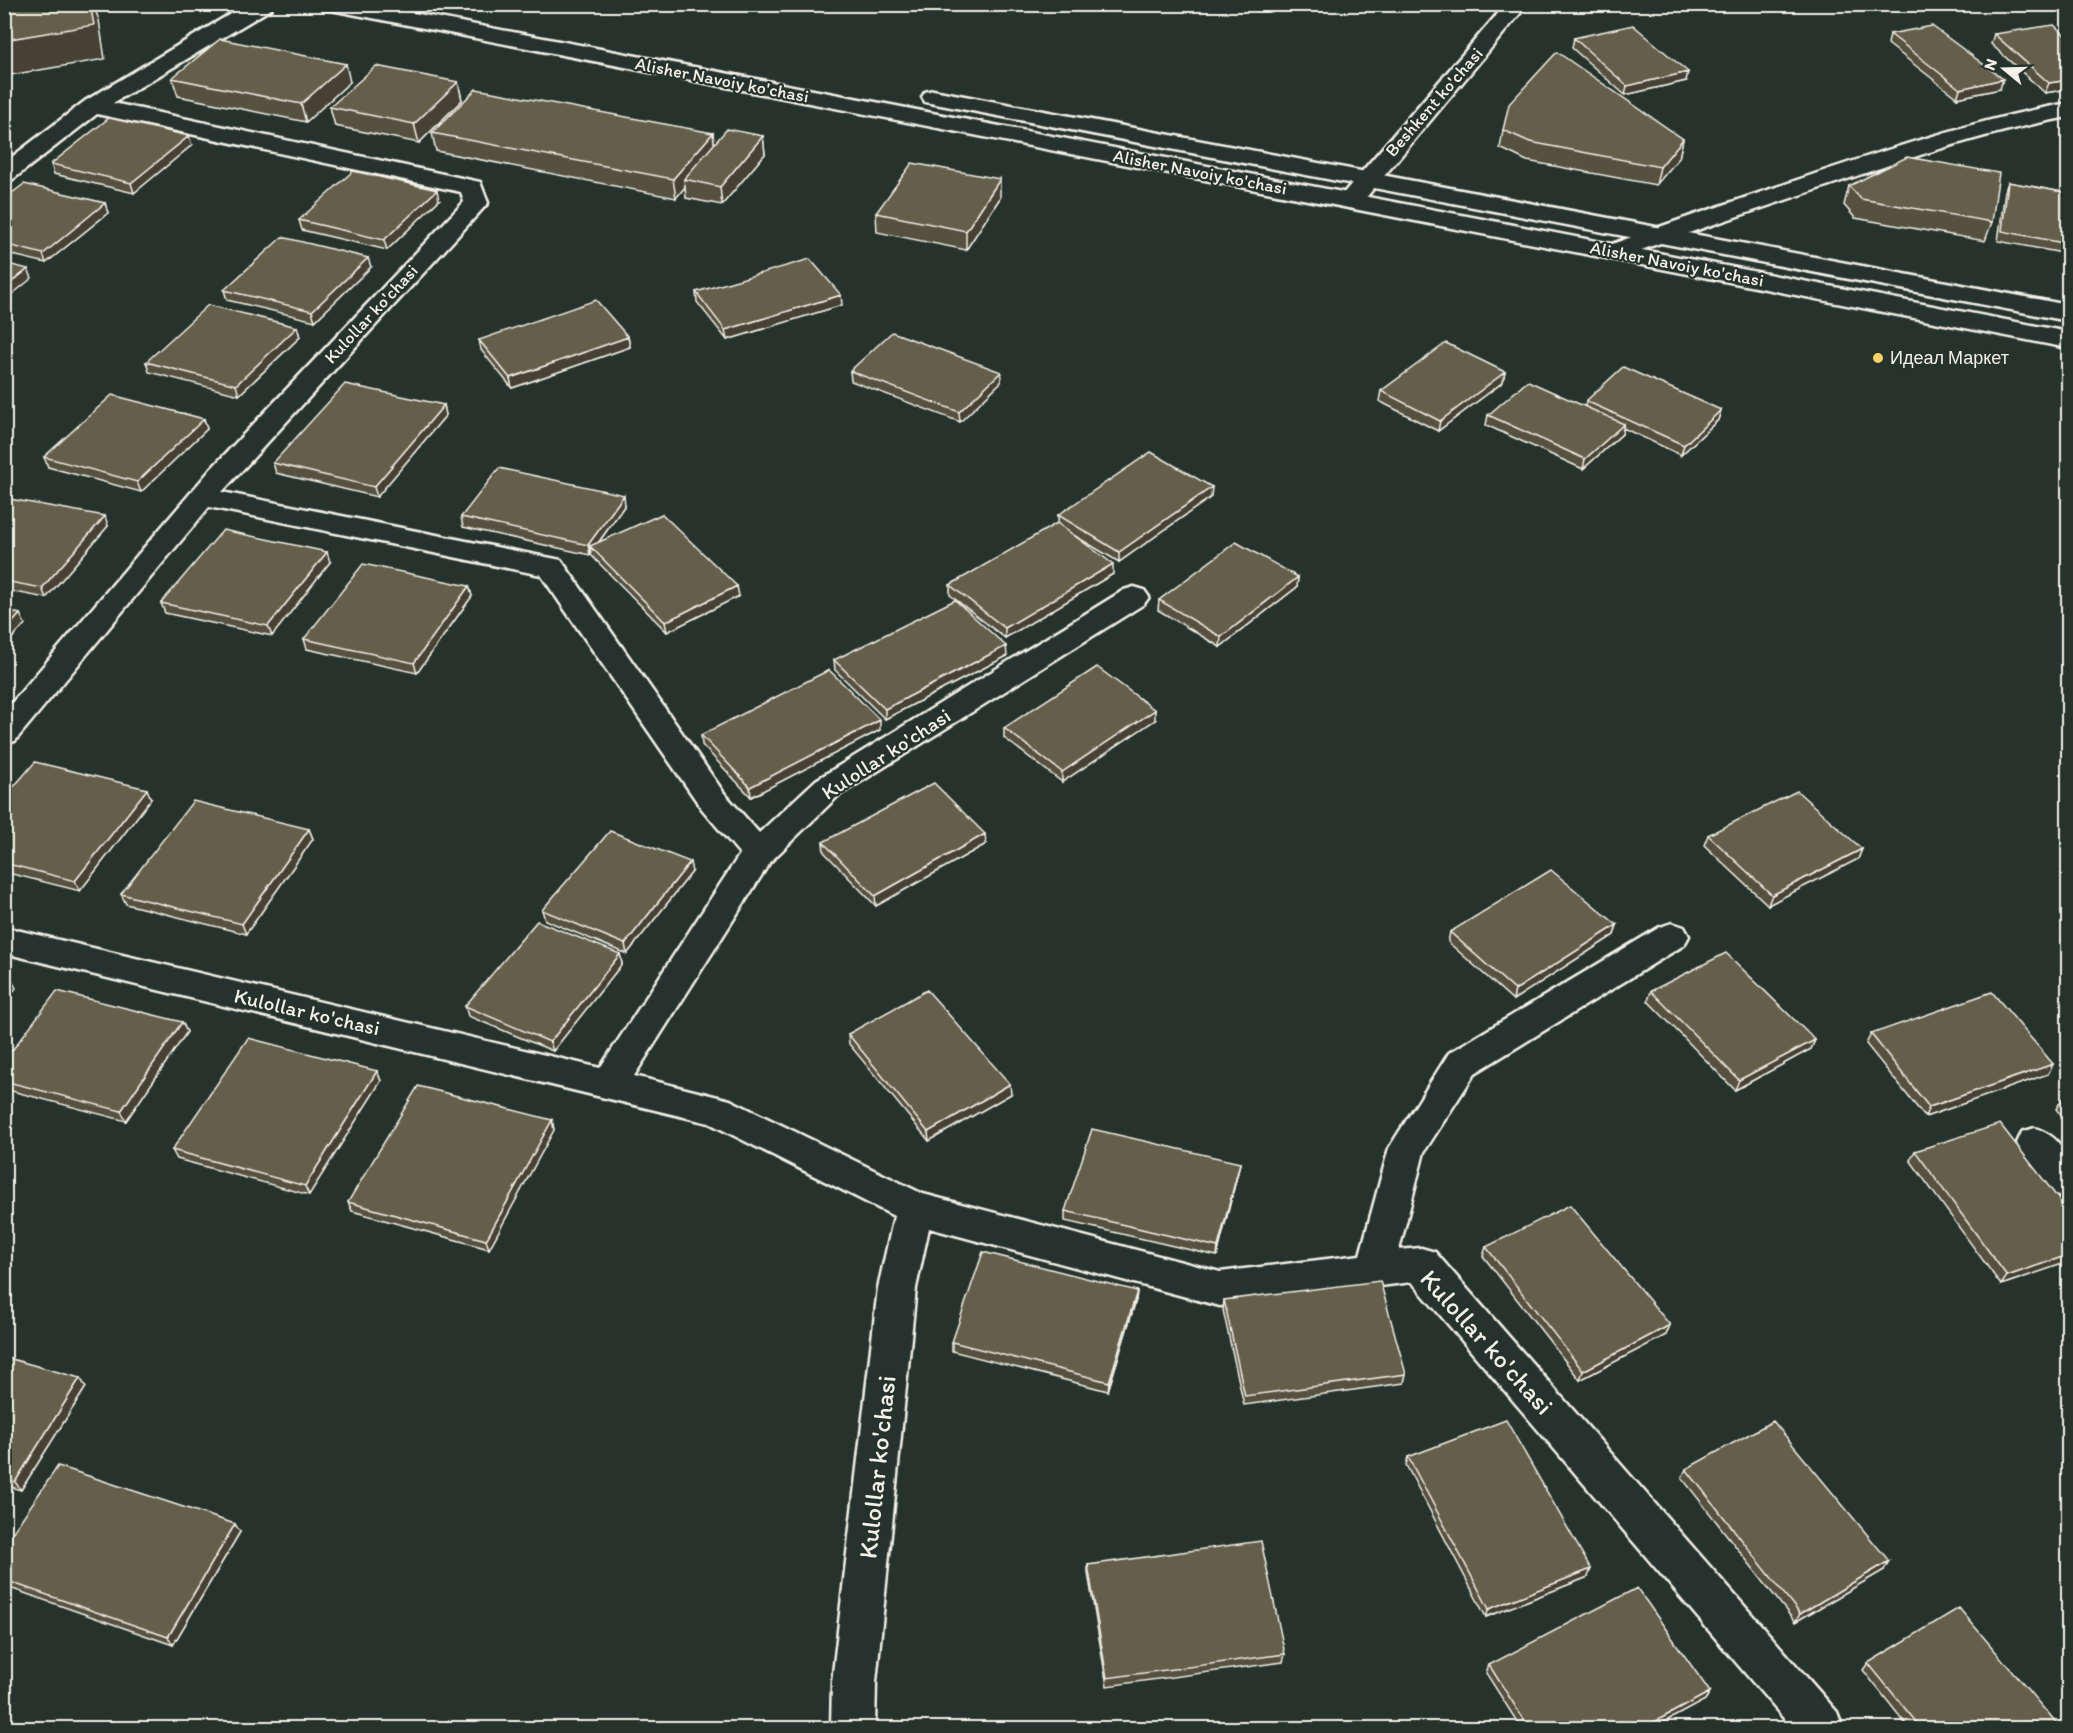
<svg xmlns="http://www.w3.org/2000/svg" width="2073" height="1733" font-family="Itim,sans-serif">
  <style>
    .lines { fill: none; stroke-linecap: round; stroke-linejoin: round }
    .minor-casing { stroke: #f4f1e8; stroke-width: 5 }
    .secondary-casing { stroke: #f4f1e8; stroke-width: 5 }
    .minor { fill: #26332d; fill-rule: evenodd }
    .secondary { fill: #26332d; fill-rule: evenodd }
    .wall { fill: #555140; stroke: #f4f1e8; stroke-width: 1.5 }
    .shaded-wall { fill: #454234; stroke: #f4f1e8; stroke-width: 1.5 }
    .building { fill: #635e4b; stroke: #f4f1e8; stroke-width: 1.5 }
    .poi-dot { fill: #ffd166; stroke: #26332d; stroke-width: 2 }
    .labels { text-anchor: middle; stroke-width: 4.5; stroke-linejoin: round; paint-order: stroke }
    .far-street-label { font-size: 18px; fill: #f4f1e8; stroke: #26332d }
    .far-poi-label { font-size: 18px; fill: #f4f1e8; stroke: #26332d; text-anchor: start }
    .street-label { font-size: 21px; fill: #f4f1e8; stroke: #26332d }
    .near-street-label { font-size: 26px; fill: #f4f1e8; stroke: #26332d }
  </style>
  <rect width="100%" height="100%" fill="#26332d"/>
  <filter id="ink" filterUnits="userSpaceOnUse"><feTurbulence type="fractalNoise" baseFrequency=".0167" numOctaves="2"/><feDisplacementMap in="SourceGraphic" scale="12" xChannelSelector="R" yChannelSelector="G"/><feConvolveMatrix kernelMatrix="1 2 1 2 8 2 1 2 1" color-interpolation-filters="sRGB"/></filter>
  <g filter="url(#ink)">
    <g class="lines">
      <defs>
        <path id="minor" d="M 247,4 L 273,4 L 271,9 L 113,103 L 480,182 L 488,203 L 222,492 L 561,560 L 724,793 L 759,833 L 816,780 L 1124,590 L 1134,587 L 1144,590 L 1149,597 L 1144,604 L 838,796 L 770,862 L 634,1076 L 730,1100 L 923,1194 L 1220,1272 L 1360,1255 L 1389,1148 L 1449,1053 L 1660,927 L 1672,923 L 1684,927 L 1689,936 L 1684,945 L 1475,1073 L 1424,1152 L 1399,1250 L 1421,1248 L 1435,1252 L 1837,1712 L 1843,1728 L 1792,1728 L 1412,1282 L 1220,1306 L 929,1228 L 916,1288 L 876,1682 L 875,1728 L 831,1728 L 832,1682 L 878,1288 L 894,1216 L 709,1123 L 4,953 L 4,927 L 600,1068 L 740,854 L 702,809 L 541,575 L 209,507 L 15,741 L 4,744 L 4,712 L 211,469 L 464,202 L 461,192 L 97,114 L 12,180 L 4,182 L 4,163 L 85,101 Z
          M 1506,4 L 1528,4 L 1359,206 L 1350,208 L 1341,206 L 1338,201 L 1341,196 Z
          M 2068,103 L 2068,117 C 1982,133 1899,161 1815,190 C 1750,212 1686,233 1622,257 L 1613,259 L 1604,257 L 1601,252 L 1604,247 C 1668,223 1733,202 1797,180 C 1886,150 1975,120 2068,103 Z
          M 2035,1128 C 2072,1141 2068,1167 2068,1199 L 2055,1195 L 2022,1154 L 2017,1143 L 2022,1132 Z"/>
        <path id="secondary" d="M 321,4 L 367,4 L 2068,332 L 2068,348 L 331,10 L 323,9 Z
          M 933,90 L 2068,305 L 2068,321 L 925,102 L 922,97 L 925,92 Z"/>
      </defs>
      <use href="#minor" class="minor-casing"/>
      <use href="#secondary" class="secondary-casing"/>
      <use href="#minor" class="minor"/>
      <use href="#secondary" class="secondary"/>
    </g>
    <path class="wall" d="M 1741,4 L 1771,4 L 1750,10 Z
      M 1890,34 L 2000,89 L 1957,98 L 1888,44 Z
      M 1994,34 L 2068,38 L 2068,89 L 2045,93 L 1991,44 Z
      M 1574,38 L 1686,81 L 1625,95 L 1572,48 Z
      M 172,78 L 350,82 L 306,122 L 178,96 Z
      M 458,82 L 462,100 L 419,143 L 335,126 L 330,107 Z
      M 1503,130 L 1683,139 L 1679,158 L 1656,185 L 1527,161 L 1500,148 Z
      M 432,133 L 713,133 L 714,144 L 763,136 L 765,154 L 722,205 L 686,198 L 685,187 L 676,198 L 436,151 Z
      M 192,145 L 134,193 L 54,174 L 51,164 Z
      M 2008,182 L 2068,193 L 2068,254 L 1998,241 L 2005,191 Z
      M 1849,186 L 1992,222 L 1985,241 L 1855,218 L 1844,205 Z
      M 1000,198 L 966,250 L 877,232 L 876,213 Z
      M 4,199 L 105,203 L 108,213 L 46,263 L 4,253 Z
      M 439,200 L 387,250 L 302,230 L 299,220 Z
      M 371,267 L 315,321 L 227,300 L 224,290 Z
      M 696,292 L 842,305 L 727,340 L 697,302 Z
      M 297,327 L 300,337 L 239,395 L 149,372 L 146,362 Z
      M 628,337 L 630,347 L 512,388 L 481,350 L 479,340 Z
      M 850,371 L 1001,372 L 1001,382 L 960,422 L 851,381 Z
      M 1505,372 L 1503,382 L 1438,431 L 1379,401 L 1381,391 Z
      M 1586,401 L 1721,410 L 1718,420 L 1681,455 L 1623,428 L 1622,434 L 1583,469 L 1486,425 L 1488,415 L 1585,406 Z
      M 444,405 L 446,415 L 377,497 L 276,473 L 273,463 Z
      M 204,419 L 207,429 L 141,492 L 48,467 L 44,457 Z
      M 1211,497 L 1119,562 L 1070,533 L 1113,574 L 1005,638 L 950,595 L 950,585 L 1058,524 L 1058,515 Z
      M 4,498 L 108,526 L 46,598 L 4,590 Z
      M 625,505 L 599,542 L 739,596 L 667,632 L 592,556 L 591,554 L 590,555 L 463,527 L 461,517 Z
      M 330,562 L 272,636 L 165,613 L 161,603 Z
      M 1298,577 L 1297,587 L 1220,647 L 1158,610 L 1159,600 Z
      M 469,586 L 472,596 L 417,673 L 307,649 L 304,639 Z
      M 1007,656 L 885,719 L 835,670 L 834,660 Z
      M 1155,720 L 1062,782 L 1004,738 L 1004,728 Z
      M 880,730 L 751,797 L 702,745 L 701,735 Z
      M 4,798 L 151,799 L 80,891 L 4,872 Z
      M 309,829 L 313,839 L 246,934 L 126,904 L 121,894 Z
      M 1708,835 L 1862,849 L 1858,859 L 1768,905 L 1704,845 Z
      M 823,842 L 986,844 L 876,906 L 824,852 Z
      M 692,872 L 627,954 L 545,920 L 542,910 Z
      M 1617,925 L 1614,935 L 1513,1000 L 1448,942 L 1450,932 Z
      M 620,954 L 622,964 L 553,1051 L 468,1016 L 465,1006 Z
      M 1651,991 L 1815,1040 L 1811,1049 L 1735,1090 L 1648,1001 Z
      M 182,1022 L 187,1032 L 126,1121 L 4,1089 L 4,1061 Z
      M 848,1034 L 1011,1094 L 929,1141 L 849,1044 Z
      M 1871,1034 L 2053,1064 L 2048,1074 L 1925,1117 L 1866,1044 Z
      M 377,1071 L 381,1081 L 309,1195 L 177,1159 L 172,1150 Z
      M 2068,1097 L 2068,1124 L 2056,1109 L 2062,1099 Z
      M 552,1120 L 554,1130 L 489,1249 L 352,1211 L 348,1202 Z
      M 1915,1151 L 2068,1211 L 2068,1262 L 2001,1285 L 1910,1160 Z
      M 1240,1163 L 1238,1172 L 1217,1256 L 1065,1221 L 1065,1211 Z
      M 1486,1247 L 1670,1325 L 1666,1335 L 1580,1380 L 1483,1256 Z
      M 1137,1291 L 1136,1300 L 1108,1391 L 952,1351 L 952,1342 Z
      M 1224,1300 L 1406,1374 L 1404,1383 L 1244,1405 L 1223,1310 Z
      M 4,1357 L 86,1387 L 21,1490 L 4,1485 Z
      M 1408,1457 L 1588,1577 L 1486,1617 L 1406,1465 Z
      M 1686,1469 L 1884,1570 L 1795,1622 L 1682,1478 Z
      M 240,1532 L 173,1645 L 4,1586 L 4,1545 Z
      M 1088,1565 L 1285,1654 L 1283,1662 L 1107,1686 L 1088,1573 Z
      M 1868,1663 L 2060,1728 L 1909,1728 L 1863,1670 Z
      M 1489,1665 L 1710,1692 L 1705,1700 L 1653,1728 L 1521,1728 L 1486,1673 Z"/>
    <path class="shaded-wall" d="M 90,4 L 93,4 L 99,20 L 105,59 L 4,76 L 4,40 Z
      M 1752,4 L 1771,4 L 1750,10 Z
      M 346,64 L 350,82 L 306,122 L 301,104 Z
      M 1688,72 L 1686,81 L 1625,95 L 1627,86 Z
      M 2003,79 L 2000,89 L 1957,98 L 1960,89 Z
      M 2068,80 L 2068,89 L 2045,93 L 2049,83 Z
      M 458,82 L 462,100 L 419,143 L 414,124 Z
      M 713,133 L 715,151 L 684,179 L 685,187 L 676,198 L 673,179 Z
      M 189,136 L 192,145 L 134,193 L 131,183 Z
      M 763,136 L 765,154 L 722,205 L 720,187 Z
      M 1683,139 L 1679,158 L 1656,185 L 1660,167 Z
      M 1000,179 L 1000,198 L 966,250 L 966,231 Z
      M 437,190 L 439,200 L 387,250 L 384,240 Z
      M 105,203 L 108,213 L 46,263 L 43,254 Z
      M 368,258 L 371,267 L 315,321 L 312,311 Z
      M 28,269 L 32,278 L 4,301 L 4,288 Z
      M 841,295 L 842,305 L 727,340 L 725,330 Z
      M 297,327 L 300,337 L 239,395 L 236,385 Z
      M 628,337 L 630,347 L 512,388 L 510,378 Z
      M 1001,372 L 1001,382 L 960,422 L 959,412 Z
      M 1505,372 L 1503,382 L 1438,431 L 1440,421 Z
      M 444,405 L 446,415 L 377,497 L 374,487 Z
      M 1721,410 L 1718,420 L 1681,455 L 1684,445 Z
      M 204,419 L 207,429 L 141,492 L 137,482 Z
      M 1624,424 L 1622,434 L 1583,469 L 1585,459 Z
      M 1212,487 L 1211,497 L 1119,562 L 1119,552 Z
      M 624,495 L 625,505 L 593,550 L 590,546 L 591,554 L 590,555 L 588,545 Z
      M 105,516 L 108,526 L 46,598 L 42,588 Z
      M 327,552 L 330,562 L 272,636 L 268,626 Z
      M 1113,564 L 1113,574 L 1005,638 L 1005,628 Z
      M 1298,577 L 1297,587 L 1220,647 L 1221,637 Z
      M 469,586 L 472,596 L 417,673 L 414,663 Z
      M 737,586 L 739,596 L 667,632 L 665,622 Z
      M 20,614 L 25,624 L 4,647 L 4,632 Z
      M 1006,646 L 1007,656 L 885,719 L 885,709 Z
      M 1155,710 L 1155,720 L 1062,782 L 1062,772 Z
      M 880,720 L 880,730 L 751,797 L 750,787 Z
      M 147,789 L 151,799 L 80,891 L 75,881 Z
      M 309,829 L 313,839 L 246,934 L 242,924 Z
      M 985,834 L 986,844 L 876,906 L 875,896 Z
      M 1862,849 L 1858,859 L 1768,905 L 1772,895 Z
      M 690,862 L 692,872 L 627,954 L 625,944 Z
      M 1617,925 L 1614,935 L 1513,1000 L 1515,990 Z
      M 620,954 L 622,964 L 553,1051 L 550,1042 Z
      M 11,979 L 16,988 L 4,1004 L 4,987 Z
      M 182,1022 L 187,1032 L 126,1121 L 121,1111 Z
      M 1815,1040 L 1811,1049 L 1735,1090 L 1739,1080 Z
      M 2053,1064 L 2048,1074 L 1925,1117 L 1929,1107 Z
      M 377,1071 L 381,1081 L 309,1195 L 305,1186 Z
      M 1010,1084 L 1011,1094 L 929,1141 L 928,1132 Z
      M 552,1120 L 554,1130 L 489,1249 L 486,1240 Z
      M 1240,1163 L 1238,1172 L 1217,1256 L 1218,1247 Z
      M 2068,1255 L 2068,1262 L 2001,1285 L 2007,1276 Z
      M 1137,1291 L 1136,1300 L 1108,1391 L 1109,1382 Z
      M 1670,1325 L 1666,1335 L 1580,1380 L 1583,1371 Z
      M 80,1378 L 86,1387 L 21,1490 L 15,1482 Z
      M 235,1524 L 240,1532 L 173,1645 L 168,1637 Z
      M 1889,1561 L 1884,1570 L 1795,1622 L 1800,1614 Z
      M 1591,1569 L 1588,1577 L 1486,1617 L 1489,1609 Z
      M 1710,1692 L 1705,1700 L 1653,1728 L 1643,1728 Z"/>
    <path class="building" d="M 4,4 L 90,4 L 94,25 L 4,40 Z
      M 1633,25 L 1688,72 L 1627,86 L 1574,38 Z
      M 2054,25 L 2068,38 L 2068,80 L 2049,83 L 1994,34 Z
      M 1932,26 L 2003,79 L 1960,89 L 1890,34 Z
      M 220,39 L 346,64 L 301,104 L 172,78 Z
      M 1557,52 L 1683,139 L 1660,167 L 1530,142 L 1503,130 L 1509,104 Z
      M 376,66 L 458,82 L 414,124 L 330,107 Z
      M 476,89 L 713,133 L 673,179 L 432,133 Z
      M 109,118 L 189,136 L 131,183 L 51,164 Z
      M 727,129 L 763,136 L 720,187 L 684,179 Z
      M 1907,157 L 1999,173 L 1992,222 L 1861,199 L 1849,186 Z
      M 912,163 L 1000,179 L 966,231 L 876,213 Z
      M 353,171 L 437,190 L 384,240 L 299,220 Z
      M 2008,182 L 2068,193 L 2068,244 L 2002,231 Z
      M 24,184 L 105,203 L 43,254 L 4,244 L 4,199 Z
      M 282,237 L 368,258 L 312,311 L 224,290 Z
      M 810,259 L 841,295 L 725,330 L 696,292 Z
      M 4,263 L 28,269 L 4,288 Z
      M 596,300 L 628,337 L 510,378 L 479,340 Z
      M 208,305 L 297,327 L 236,385 L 146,362 Z
      M 892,332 L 1001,372 L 959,412 L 850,371 Z
      M 1446,343 L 1505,372 L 1440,421 L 1381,391 Z
      M 1623,367 L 1721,410 L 1684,445 L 1586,401 Z
      M 1528,381 L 1624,424 L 1585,459 L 1488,415 Z
      M 345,384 L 444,405 L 374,487 L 273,463 Z
      M 112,395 L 204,419 L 137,482 L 44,457 Z
      M 1151,452 L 1212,487 L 1119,552 L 1058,515 Z
      M 499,468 L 624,495 L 588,545 L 461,517 Z
      M 4,498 L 105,516 L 42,588 L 4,581 Z
      M 662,514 L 737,586 L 665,622 L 590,546 Z
      M 1057,523 L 1113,564 L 1005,628 L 950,585 Z
      M 223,530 L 327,552 L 268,626 L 161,603 Z
      M 1236,542 L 1298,577 L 1221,637 L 1159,600 Z
      M 363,564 L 469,586 L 414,663 L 304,639 Z
      M 955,600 L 1006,646 L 885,709 L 834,660 Z
      M 4,610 L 20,614 L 4,632 Z
      M 1097,667 L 1155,710 L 1062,772 L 1004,728 Z
      M 829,670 L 880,720 L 750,787 L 701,735 Z
      M 35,762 L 147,789 L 75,881 L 4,863 L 4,798 Z
      M 934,783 L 985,834 L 875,896 L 823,842 Z
      M 1797,791 L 1862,849 L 1772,895 L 1708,835 Z
      M 193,801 L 309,829 L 242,924 L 121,894 Z
      M 610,831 L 690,862 L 625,944 L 542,910 Z
      M 1551,870 L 1617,925 L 1515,990 L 1450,932 Z
      M 537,921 L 620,954 L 550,1042 L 465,1006 Z
      M 1726,953 L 1815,1040 L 1739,1080 L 1651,991 Z
      M 4,977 L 11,979 L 4,987 Z
      M 927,990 L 1010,1084 L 928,1132 L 848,1034 Z
      M 57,991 L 182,1022 L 121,1111 L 4,1081 L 4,1061 Z
      M 1992,992 L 2053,1064 L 1929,1107 L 1871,1034 Z
      M 248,1038 L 377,1071 L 305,1186 L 172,1150 Z
      M 418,1086 L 552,1120 L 486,1240 L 348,1202 Z
      M 2068,1097 L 2068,1107 L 2062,1099 Z
      M 2000,1124 L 2068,1211 L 2068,1255 L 2007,1276 L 1915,1151 Z
      M 1092,1129 L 1240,1163 L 1218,1247 L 1065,1211 Z
      M 1570,1205 L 1670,1325 L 1583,1371 L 1486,1247 Z
      M 983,1252 L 1137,1291 L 1109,1382 L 952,1342 Z
      M 1380,1281 L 1406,1374 L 1245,1396 L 1224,1300 Z
      M 4,1357 L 80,1378 L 15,1482 L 4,1479 Z
      M 1506,1420 L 1591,1569 L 1489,1609 L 1408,1457 Z
      M 1773,1421 L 1889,1561 L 1800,1614 L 1686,1469 Z
      M 58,1466 L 235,1524 L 168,1637 L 4,1580 L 4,1545 Z
      M 1261,1541 L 1285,1654 L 1107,1678 L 1088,1565 Z
      M 1637,1588 L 1710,1692 L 1643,1728 L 1529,1728 L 1489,1665 Z
      M 1959,1608 L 2060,1728 L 1921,1728 L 1868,1663 Z
      M 669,1726 L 759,1728 L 668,1728 Z"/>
  </g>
  <circle class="poi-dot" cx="1878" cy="358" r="6"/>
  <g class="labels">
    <g class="far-street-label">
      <text transform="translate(722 80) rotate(11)" y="6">Alisher Navoiy ko'chasi</text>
      <text transform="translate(1434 102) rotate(-49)" y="6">Beshkent ko'chasi</text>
      <text transform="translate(1200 172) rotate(11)" y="6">Alisher Navoiy ko'chasi</text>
      <text transform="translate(1677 264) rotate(11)" y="6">Alisher Navoiy ko'chasi</text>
      <text transform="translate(371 314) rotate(-47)" y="6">Kulollar ko'chasi</text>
    </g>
    <g class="far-poi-label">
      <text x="1890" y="364">Идеал Маркет</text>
    </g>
    <g class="street-label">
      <text transform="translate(886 754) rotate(-33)" y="7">Kulollar ko'chasi</text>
      <text transform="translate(307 1012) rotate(13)" y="7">Kulollar ko'chasi</text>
    </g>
    <g class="near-street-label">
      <text transform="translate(1487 1342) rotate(48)" y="9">Kulollar ko'chasi</text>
      <text transform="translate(877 1467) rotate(-84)" y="9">Kulollar ko'chasi</text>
    </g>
  </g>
  <rect width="2073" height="1733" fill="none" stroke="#26332d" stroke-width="24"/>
  <rect x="12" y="12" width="2049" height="1709" fill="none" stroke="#f4f1e8" stroke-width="2" filter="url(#ink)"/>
  <g transform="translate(2004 69) rotate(289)" stroke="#26332d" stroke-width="4.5" paint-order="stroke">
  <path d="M0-4.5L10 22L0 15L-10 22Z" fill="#f4f1e8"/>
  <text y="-9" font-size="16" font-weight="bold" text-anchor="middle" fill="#f4f1e8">N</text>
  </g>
</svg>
